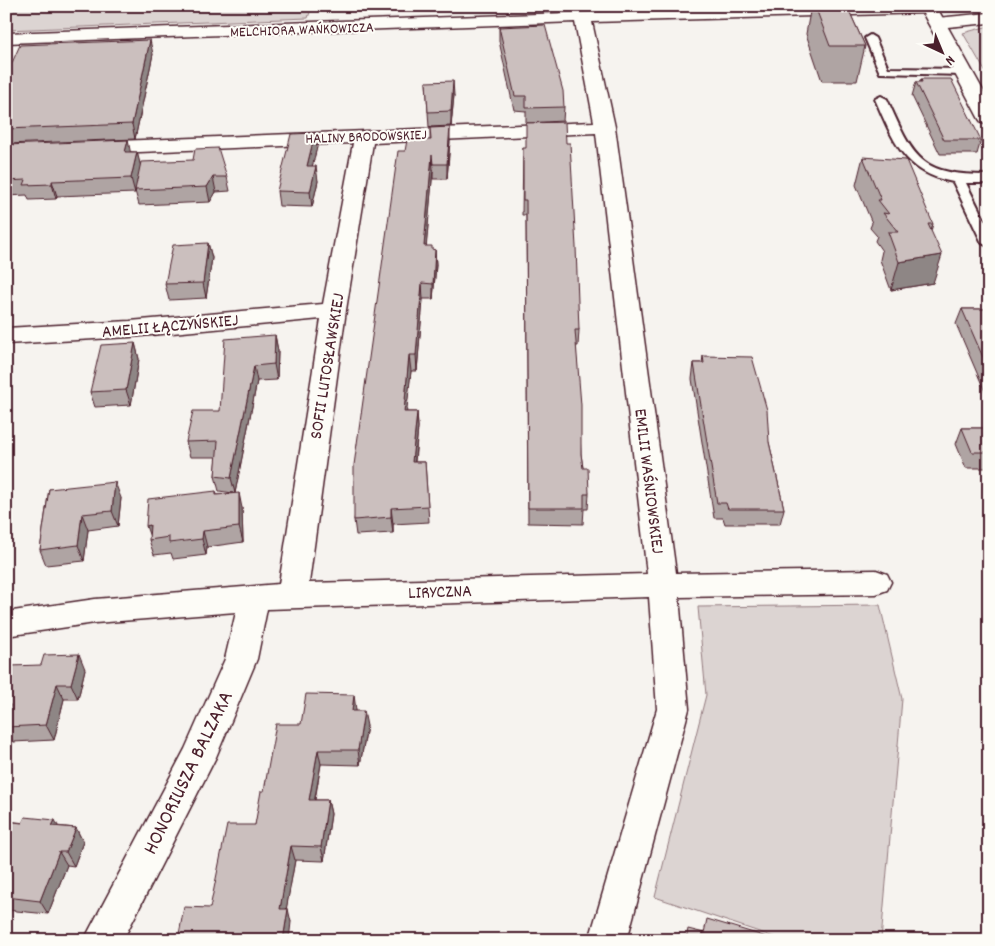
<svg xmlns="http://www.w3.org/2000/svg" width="995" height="946" font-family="Dekko,sans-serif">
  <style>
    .green { fill: #dcd4d2; stroke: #937a7e }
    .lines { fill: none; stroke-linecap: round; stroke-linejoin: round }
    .lane-casing { stroke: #4a1f2b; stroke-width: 4 }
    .street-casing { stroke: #4a1f2b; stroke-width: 3 }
    .secondary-casing { stroke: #4a1f2b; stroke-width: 3 }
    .lane { fill: #fdfcf7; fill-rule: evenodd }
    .street { fill: #fdfcf7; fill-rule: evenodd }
    .secondary { fill: #fdfcf7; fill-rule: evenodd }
    .wall { fill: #afa4a3; stroke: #4a1f2b }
    .shaded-wall { fill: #8e8685; stroke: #4a1f2b }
    .building { fill: #cbbfbe; stroke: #4a1f2b }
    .labels { text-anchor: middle; stroke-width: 4; stroke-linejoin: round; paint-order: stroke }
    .far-street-label { font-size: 15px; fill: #4a1f2b; stroke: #fdfcf7 }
    .street-label { font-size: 18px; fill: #4a1f2b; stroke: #fdfcf7 }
    .near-street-label { font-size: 21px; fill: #4a1f2b; stroke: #fdfcf7 }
  </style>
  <rect width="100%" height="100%" fill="#f6f3ef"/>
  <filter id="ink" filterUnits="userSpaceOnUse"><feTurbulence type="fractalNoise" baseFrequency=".02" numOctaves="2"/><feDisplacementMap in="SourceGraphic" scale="10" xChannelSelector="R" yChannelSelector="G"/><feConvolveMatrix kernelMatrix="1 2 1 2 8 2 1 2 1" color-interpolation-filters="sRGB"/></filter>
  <g filter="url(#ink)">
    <path class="green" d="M 6,6 L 312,6 L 308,18 L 6,30 Z
      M 989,26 L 989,78 L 963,33 Z
      M 880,605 L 902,699 L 881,940 L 783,940 L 655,897 L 706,695 L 698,607 Z"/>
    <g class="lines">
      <defs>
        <path id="lane" d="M 870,35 L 875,38 L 888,68 L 963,69 L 968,72 L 963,75 L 880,73 L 865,38 Z
          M 881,96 L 887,99 C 914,159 919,175 989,175 L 989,183 L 966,183 L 989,229 L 989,247 L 982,243 L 953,182 C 904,173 893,140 875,99 Z"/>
        <path id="street" d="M 762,6 L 937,8 L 934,12 L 928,13 L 592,22 L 615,127 L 676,573 L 876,570 L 887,574 L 891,582 L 887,590 L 876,594 L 679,597 L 689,709 L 627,940 L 589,940 L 657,709 L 649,597 L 267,609 L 257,659 L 216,757 L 123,940 L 84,940 L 185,749 L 225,659 L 236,612 L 95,623 L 6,636 L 6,612 L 95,599 L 279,584 L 321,319 L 130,337 L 6,344 L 6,328 L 130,321 L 323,304 L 353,143 L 93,154 L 86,152 L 83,148 L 86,144 L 93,142 L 594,122 L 575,22 L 6,43 L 6,33 ZM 596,133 L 647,574 L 309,583 L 346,310 L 373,143 Z
          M 989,13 L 989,23 L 937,28 L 931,27 L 928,23 L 931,19 L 937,18 Z"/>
        <path id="secondary" d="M 919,6 L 936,6 L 989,101 L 989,125 L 982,123 L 979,119 Z"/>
      </defs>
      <use href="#lane" class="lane-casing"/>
      <use href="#street" class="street-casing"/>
      <use href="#secondary" class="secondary-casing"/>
      <use href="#lane" class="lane"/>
      <use href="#street" class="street"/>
      <use href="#secondary" class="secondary"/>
    </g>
    <path class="wall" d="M 811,6 L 847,6 L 865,46 L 857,81 L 822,81 L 806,34 Z
      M 499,27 L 564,107 L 563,121 L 526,123 L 526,111 L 514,110 L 499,41 Z
      M 153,54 L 135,139 L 6,144 L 6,76 Z
      M 921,79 L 981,140 L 977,154 L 940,154 L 912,96 L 916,82 L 920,82 Z
      M 426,82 L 454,95 L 451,126 L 429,127 Z
      M 430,128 L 450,141 L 447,179 L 433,179 L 433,169 L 426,246 L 433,250 L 435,250 L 436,265 L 433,299 L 423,299 L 417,371 L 411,371 L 406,412 L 417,412 L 418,427 L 415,462 L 425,462 L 429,522 L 393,524 L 393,533 L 356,535 L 354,520 L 405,151 L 430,140 Z
      M 6,145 L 137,152 L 140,166 L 227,177 L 230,191 L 216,192 L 210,202 L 139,205 L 135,191 L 135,193 L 57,196 L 56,199 L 29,200 L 27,195 L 6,196 Z
      M 317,147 L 312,166 L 318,181 L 312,207 L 279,206 L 277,191 Z
      M 523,148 L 579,330 L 578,346 L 576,346 L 581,454 L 583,468 L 589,494 L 588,509 L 584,509 L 583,524 L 528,523 L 526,215 L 522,215 Z
      M 863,157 L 933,224 L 931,231 L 933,283 L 891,290 L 880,260 L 882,251 L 875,241 L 877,236 L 870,228 L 872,223 L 856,185 Z
      M 208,243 L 212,258 L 206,298 L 169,300 L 165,284 Z
      M 962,309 L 989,309 L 989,401 L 956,324 Z
      M 275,335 L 278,351 L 277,380 L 257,381 L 235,493 L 242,508 L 243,542 L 207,547 L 206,555 L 173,559 L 171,553 L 154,555 L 149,540 L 216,491 L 217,495 L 233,493 L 219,491 L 215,476 L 217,457 L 190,457 L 186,442 L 220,411 Z
      M 135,343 L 139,359 L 131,405 L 95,407 L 90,392 Z
      M 703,356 L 769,442 L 784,509 L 780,524 L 725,524 L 723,518 L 714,518 L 692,379 L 694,363 L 702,363 Z
      M 962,428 L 989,428 L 989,468 L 966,468 L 956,444 Z
      M 49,489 L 121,498 L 118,526 L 88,530 L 84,561 L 46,565 L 40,550 Z
      M 85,669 L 78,699 L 64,699 L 54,740 L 13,742 L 6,729 L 7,720 L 6,720 L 6,678 Z
      M 356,710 L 356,711 L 367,726 L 360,765 L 321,764 L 315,800 L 328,800 L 331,814 L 324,861 L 295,860 L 286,909 L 291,922 L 210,908 L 255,825 L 264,791 L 301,724 Z
      M 6,821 L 76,828 L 83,842 L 74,866 L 67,865 L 48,914 L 6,910 Z"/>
    <path class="shaded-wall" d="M 150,40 L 153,54 L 135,139 L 132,124 Z
      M 453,81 L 454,95 L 451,126 L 451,111 Z
      M 450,127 L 450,141 L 447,179 L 447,164 Z
      M 315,133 L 317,147 L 309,180 L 307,166 Z
      M 128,140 L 131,155 L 125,152 Z
      M 137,152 L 141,167 L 135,193 L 131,178 Z
      M 432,155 L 433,169 L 425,261 L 424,246 Z
      M 316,166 L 318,181 L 312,207 L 310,192 Z
      M 213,177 L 216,192 L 210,202 L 207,187 Z
      M 52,181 L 57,196 L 56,199 L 52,184 Z
      M 208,243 L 212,258 L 206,298 L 203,283 Z
      M 435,250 L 436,265 L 433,299 L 433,284 Z
      M 942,255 L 933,283 L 891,290 L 899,262 Z
      M 422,283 L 423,299 L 417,371 L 416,355 Z
      M 275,335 L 278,351 L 277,380 L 274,364 Z
      M 135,343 L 139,359 L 131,405 L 126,390 Z
      M 409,355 L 411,371 L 405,427 L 404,412 Z
      M 254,366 L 257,381 L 235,493 L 231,478 Z
      M 417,412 L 418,427 L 413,478 L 412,462 Z
      M 115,482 L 121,498 L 118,526 L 112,511 Z
      M 239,493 L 242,508 L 243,542 L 239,527 Z
      M 391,508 L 393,524 L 393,533 L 391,517 Z
      M 82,514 L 88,530 L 84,561 L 78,545 Z
      M 150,525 L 151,540 L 146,526 Z
      M 203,531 L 207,547 L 206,555 L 202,539 Z
      M 79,654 L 85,669 L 78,699 L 71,684 Z
      M 57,684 L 64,699 L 54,740 L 46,725 Z
      M 354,695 L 356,710 L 354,726 L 352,711 Z
      M 364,711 L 367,726 L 360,765 L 358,750 Z
      M 318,750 L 321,764 L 312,814 L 309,800 Z
      M 328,800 L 331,814 L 324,861 L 321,847 Z
      M 55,820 L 62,834 L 52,826 Z
      M 76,828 L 83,842 L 74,866 L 66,852 Z
      M 291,846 L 295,860 L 284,922 L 280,909 Z
      M 59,852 L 67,865 L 48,914 L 40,901 Z
      M 288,909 L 291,922 L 289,940 L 283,940 Z"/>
    <path class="building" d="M 815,6 L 847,6 L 865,46 L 830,46 Z
      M 545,25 L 563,91 L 564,107 L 526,108 L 526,96 L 515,96 L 499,27 Z
      M 150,40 L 132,124 L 6,129 L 6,76 L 20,45 Z
      M 921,79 L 951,79 L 981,140 L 944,140 L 916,82 L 922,82 Z
      M 453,81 L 451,111 L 428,112 L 426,82 Z
      M 565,122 L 566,143 L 570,143 L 576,247 L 579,330 L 575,330 L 581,405 L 581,454 L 583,468 L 588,468 L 589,494 L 584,494 L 584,508 L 528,508 L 526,200 L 523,200 L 523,148 L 526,148 L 526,123 Z
      M 450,127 L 447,164 L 433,164 L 432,155 L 424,246 L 432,246 L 432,249 L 435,250 L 433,284 L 422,283 L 416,355 L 409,355 L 404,412 L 417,412 L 412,462 L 425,462 L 428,506 L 391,508 L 391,517 L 354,520 L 354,465 L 398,151 L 405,151 L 407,140 L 431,140 L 430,128 Z
      M 315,133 L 307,166 L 316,166 L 310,192 L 277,191 L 291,134 Z
      M 128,140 L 125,152 L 137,152 L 131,178 L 52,181 L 52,184 L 24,185 L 26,180 L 6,181 L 6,145 Z
      M 218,148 L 227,177 L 213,177 L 207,187 L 135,190 L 141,162 L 193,160 L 195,149 Z
      M 863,157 L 906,160 L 933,224 L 928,224 L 942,255 L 899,262 L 888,232 L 898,232 L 883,213 L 889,214 L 878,200 L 881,200 Z
      M 208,243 L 203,283 L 165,284 L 173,245 Z
      M 962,309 L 989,309 L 989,371 Z
      M 275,335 L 274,364 L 254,366 L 231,478 L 215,476 L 218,441 L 186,442 L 193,411 L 220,411 L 225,339 Z
      M 135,343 L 126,390 L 90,392 L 101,345 Z
      M 703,356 L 752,357 L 767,410 L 769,442 L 784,509 L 728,509 L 726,503 L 717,503 L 694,363 L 704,363 Z
      M 962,428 L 989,428 L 989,452 L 972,452 Z
      M 115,482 L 112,511 L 82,514 L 78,545 L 40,550 L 49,489 Z
      M 216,491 L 216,495 L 239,493 L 239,527 L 203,531 L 202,539 L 169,543 L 169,537 L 149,540 L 150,525 L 146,526 L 148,499 Z
      M 79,654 L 71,684 L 57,684 L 46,725 L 6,727 L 6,723 L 11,705 L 6,705 L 6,678 L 10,666 L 41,665 L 44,655 Z
      M 306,694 L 354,695 L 352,711 L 364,711 L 358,750 L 318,750 L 309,800 L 328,800 L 321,847 L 291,846 L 280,909 L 288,909 L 283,940 L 178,940 L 184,907 L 210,908 L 227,825 L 255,825 L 261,791 L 264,791 L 276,724 L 301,724 Z
      M 25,817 L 55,820 L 52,826 L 76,828 L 66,852 L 59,852 L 40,901 L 6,897 L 6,821 L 22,823 Z
      M 707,919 L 777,940 L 686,940 L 688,929 L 704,933 Z"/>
  </g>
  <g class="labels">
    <g class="far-street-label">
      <text transform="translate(302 29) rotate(-2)" y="5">MELCHIORA WAŃKOWICZA</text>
      <text transform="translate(366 136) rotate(-2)" y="5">HALINY BRODOWSKIEJ</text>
    </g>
    <g class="street-label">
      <text transform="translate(170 325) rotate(-5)" y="6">AMELII ŁĄCZYŃSKIEJ</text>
      <text transform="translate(326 366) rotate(-81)" y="6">SOFII LUTOSŁAWSKIEJ</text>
      <text transform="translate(650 481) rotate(83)" y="6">EMILII WAŚNIOWSKIEJ</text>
      <text transform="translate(440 591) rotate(-2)" y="6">LIRYCZNA</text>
    </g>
    <g class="near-street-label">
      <text transform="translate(187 772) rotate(-64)" y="7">HONORIUSZA BALZAKA</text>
    </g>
  </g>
  <rect width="995" height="946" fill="none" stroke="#fdfcf7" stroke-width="25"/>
  <rect x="12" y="12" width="970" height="921" fill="none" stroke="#4a1f2b" stroke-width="2" filter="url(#ink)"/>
  <g transform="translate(942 52) rotate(136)" stroke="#fdfcf7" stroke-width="4" paint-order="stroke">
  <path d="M0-4L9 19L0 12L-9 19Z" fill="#4a1f2b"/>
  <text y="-8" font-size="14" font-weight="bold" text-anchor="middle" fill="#4a1f2b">N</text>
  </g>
</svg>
